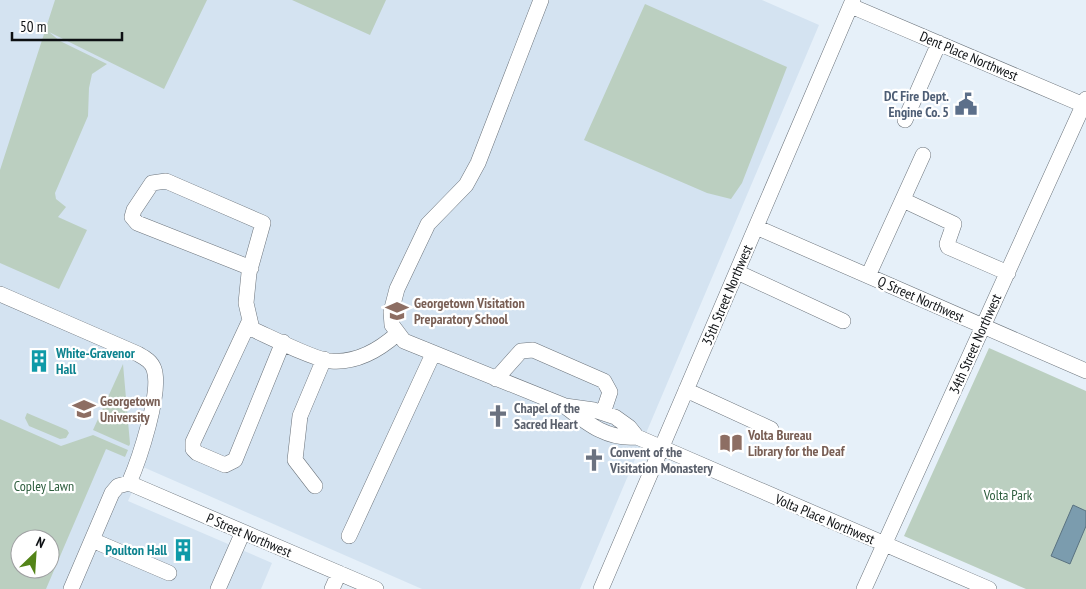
<svg xmlns="http://www.w3.org/2000/svg" width="1086" height="589" font-family="'PT Sans Narrow',sans-serif">
  <style>
    .built { fill: #d4e3f1; fill-rule: evenodd }
    .green { fill: #bbcfc0; fill-rule: evenodd }
    .water { fill: #7b9cae; stroke: #5a7280 }
    .lines { fill: none; stroke-linecap: round; stroke-linejoin: round }
    .minor-casing { stroke: #6c747c; stroke-width: 16 }
    .minor { stroke: #fff; stroke-width: 15 }
    .labels { text-anchor: middle; stroke-width: 4.5; stroke-linejoin: round; paint-order: stroke }
    .street-label { font-size: 14px; fill: #0d1013; stroke: #fff }
    .service-label { font-size: 14px; font-weight: bold; fill: #4e5e75; stroke: #fff; text-anchor: end }
    .education-label { font-size: 14px; font-weight: bold; fill: #785e54; stroke: #fff; text-anchor: start }
    .culture-label { font-size: 14px; font-weight: bold; fill: #0d838f; stroke: #fff; text-anchor: start }
    .worship-label { font-size: 14px; font-weight: bold; fill: #5b616d; stroke: #fff; text-anchor: start }
    .park-label { font-size: 14px; fill: #2d5d3d; stroke: #fff }
  </style>
  <rect width="100%" height="100%" fill="#e6f0f9"/>
  <path class="built" d="M 0,0 L 762,0 L 819,25 L 580,589 L 422,589 L 143,467 L 128,501 L 272,563 L 261,589 L 0,589 ZM 20,539 L 50,539 L 50,569 L 20,569 Z"/>
  <path class="green" d="M 55,0 L 207,0 L 164,89 L 49,32 L 60,41 L 107,64 L 92,74 L 89,88 L 88,116 L 55,193 L 56,199 L 66,207 L 58,217 L 87,230 L 59,289 L 0,263 L 0,170 Z
    M 292,0 L 386,0 L 370,35 Z
    M 645,4 L 787,67 L 742,183 L 731,199 L 707,193 L 584,140 Z
    M 989,348 L 1086,391 L 1086,589 L 1026,589 L 904,536 Z
    M 123,364 L 130,444 L 129,446 L 93,430 Z
    M 27,413 L 67,430 L 69,433 L 66,438 L 60,439 L 29,426 L 25,418 Z
    M 0,419 L 61,446 L 93,435 L 128,450 L 125,457 L 106,449 L 46,589 L 0,589 ZM 20,539 L 50,539 L 50,569 L 20,569 Z"/>
  <path class="water" d="M 1073,505 L 1086,511 L 1086,526 L 1070,564 L 1051,556 Z"/>
  <g class="lines">
    <defs>
      <path id="minor" d="M 541,0 L 478,163 L 466,185 L 428,224 L 397,289 L 391,312 L 392,325 L 404,341 L 565,406 L 594,410 L 615,417 L 629,427 L 637,437
        M 851,6 L 1086,106
        M 905,120 L 939,43
        M 903,200 L 954,224 L 947,244 L 948,247 L 1008,273
        M 756,227 L 1086,371
        M 251,268 L 137,223 L 132,217 L 134,210 L 152,183 L 166,181 L 263,223 L 249,273 L 246,303 L 252,329 C 268,336 317,361 331,361 C 356,363 379,350 397,334
        M 737,272 L 843,321
        M 868,276 L 923,155
        M 0,294 L 138,354 C 145,358 151,361 154,369 C 162,392 139,460 129,483
        M 250,320 L 193,442 L 193,449 L 197,453 L 225,465 L 235,460 L 283,342
        M 496,379 L 521,351 L 533,350 L 604,381 L 610,392 L 603,413
        M 686,390 L 771,429
        M 566,407 C 588,424 608,440 637,437 L 989,589
        M 315,486 L 295,460 L 300,416 L 324,359
        M 349,536 L 433,354
        M 92,540 L 169,573
        M 71,589 L 112,493 L 118,486 L 129,483 L 376,589
        M 218,589 L 243,532
        M 332,589 L 339,573
        M 601,589 L 853,0
        M 864,589 L 1086,99"/>
    </defs>
    <use href="#minor" class="minor-casing"/>
    <use href="#minor" class="minor"/>
  </g>
  <defs>
    <symbol id="civic-bare" viewBox="-9 -9 18 18"><path d="M-.6-6.5H3V-4.5H.6V-3L4-1V1h2V6H-6V1h2V-1L-.6-3ZM-1.2 2.5V6h2.4V2.5Z" fill="#5c6f8a" stroke="#fff" stroke-width="2.5" paint-order="stroke"/></symbol>
    <symbol id="school-bare" viewBox="-9 -9 18 18"><path d="M0-5L7-2L0 1L-7-2ZM-4 1L0 2.5L4 1V4Q0 6-4 4Z" fill="#8d6e63" stroke="#fff" stroke-width="2.5" paint-order="stroke"/></symbol>
    <symbol id="building-bare" viewBox="-9 -9 18 18"><path d="M-4-6H4V6H1V3H-1V6H-4ZM-2.5-4.3h1.7v1.8h-1.7ZM.8-4.3h1.7v1.8H.8ZM-2.5-1h1.7V.8h-1.7ZM.8-1h1.7V.8H.8Z" fill="#0f9aa8" stroke="#fff" stroke-width="2.5" paint-order="stroke"/></symbol>
    <symbol id="university-bare" viewBox="-9 -9 18 18"><path d="M0-5L7-2L0 1L-7-2ZM-4 1L0 2.5L4 1V4Q0 6-4 4Z" fill="#8d6e63" stroke="#fff" stroke-width="2.5" paint-order="stroke"/></symbol>
    <symbol id="church-bare" viewBox="-9 -9 18 18"><path d="M-1.2-6h2.4v3.5h3.3v2.4h-3.3V6h-2.4V-.1h-3.3v-2.4h3.3Z" fill="#6b7280" stroke="#fff" stroke-width="2.5" paint-order="stroke"/></symbol>
    <symbol id="library-bare" viewBox="-9 -9 18 18"><path d="M-6-4Q-3-5.5-.7-3.5V5Q-3 3-6 4ZM6-4Q3-5.5 .7-3.5V5Q3 3 6 4Z" fill="#8d6e63" stroke="#fff" stroke-width="2.5" paint-order="stroke"/></symbol>
  </defs>
  <g fill-rule="evenodd">
    <use href="#civic-bare" x="950" y="88" width="32" height="32"/>
    <use href="#school-bare" x="381" y="295" width="32" height="32"/>
    <use href="#building-bare" x="23" y="345" width="32" height="32"/>
    <use href="#university-bare" x="68" y="393" width="32" height="32"/>
    <use href="#church-bare" x="482" y="400" width="32" height="32"/>
    <use href="#library-bare" x="715" y="427" width="32" height="32"/>
    <use href="#church-bare" x="578" y="444" width="32" height="32"/>
    <use href="#building-bare" x="167" y="534" width="32" height="32"/>
  </g>
  <g class="labels">
    <g class="street-label">
      <text transform="translate(969 56) rotate(23)" y="5">Dent Place Northwest</text>
      <text transform="translate(727 295) rotate(-67)" y="5">35th Street Northwest</text>
      <text transform="translate(921 299) rotate(24)" y="5">Q Street Northwest</text>
      <text transform="translate(975 344) rotate(-66)" y="5">34th Street Northwest</text>
      <text transform="translate(825 519) rotate(23)" y="5">Volta Place Northwest</text>
      <text transform="translate(249 535) rotate(23)" y="5">P Street Northwest</text>
    </g>
    <g class="service-label">
      <text x="949" y="101">DC Fire Dept.<tspan x="949" dy="16">Engine Co. 5</tspan></text>
    </g>
    <g class="education-label">
      <text x="414" y="308">Georgetown Visitation<tspan x="414" dy="16">Preparatory School</tspan></text>
      <text x="100" y="406">Georgetown<tspan x="100" dy="16">University</tspan></text>
      <text x="748" y="440">Volta Bureau<tspan x="748" dy="16">Library for the Deaf</tspan></text>
    </g>
    <g class="culture-label">
      <text x="56" y="358">White-Gravenor<tspan x="56" dy="16">Hall</tspan></text>
      <text x="167" y="555" text-anchor="end">Poulton Hall</text>
    </g>
    <g class="worship-label">
      <text x="514" y="413">Chapel of the<tspan x="514" dy="16">Sacred Heart</tspan></text>
      <text x="610" y="457">Convent of the<tspan x="610" dy="16">Visitation Monastery</tspan></text>
    </g>
    <g class="park-label">
      <text x="44" y="491">Copley Lawn</text>
      <text x="1008" y="500">Volta Park</text>
    </g>
  </g>
  <g transform="translate(35 554) rotate(25)"><circle r="24" fill="#ffffff" stroke="#9e9fa1"/>
  <path d="M0-4L9 19L0 12L-9 19Z" fill="#538418"/>
  <text y="-8" font-size="14" font-weight="bold" text-anchor="middle" fill="#0d1013">N</text>
  </g>
  <path d="M12 32v8h110v-8" fill="none" stroke="#0d1013" stroke-width="2.5"/>
  <text x="20" y="32" font-size="15" fill="#0d1013" stroke="#ffffff" stroke-width="4" paint-order="stroke">50 m</text>
</svg>
